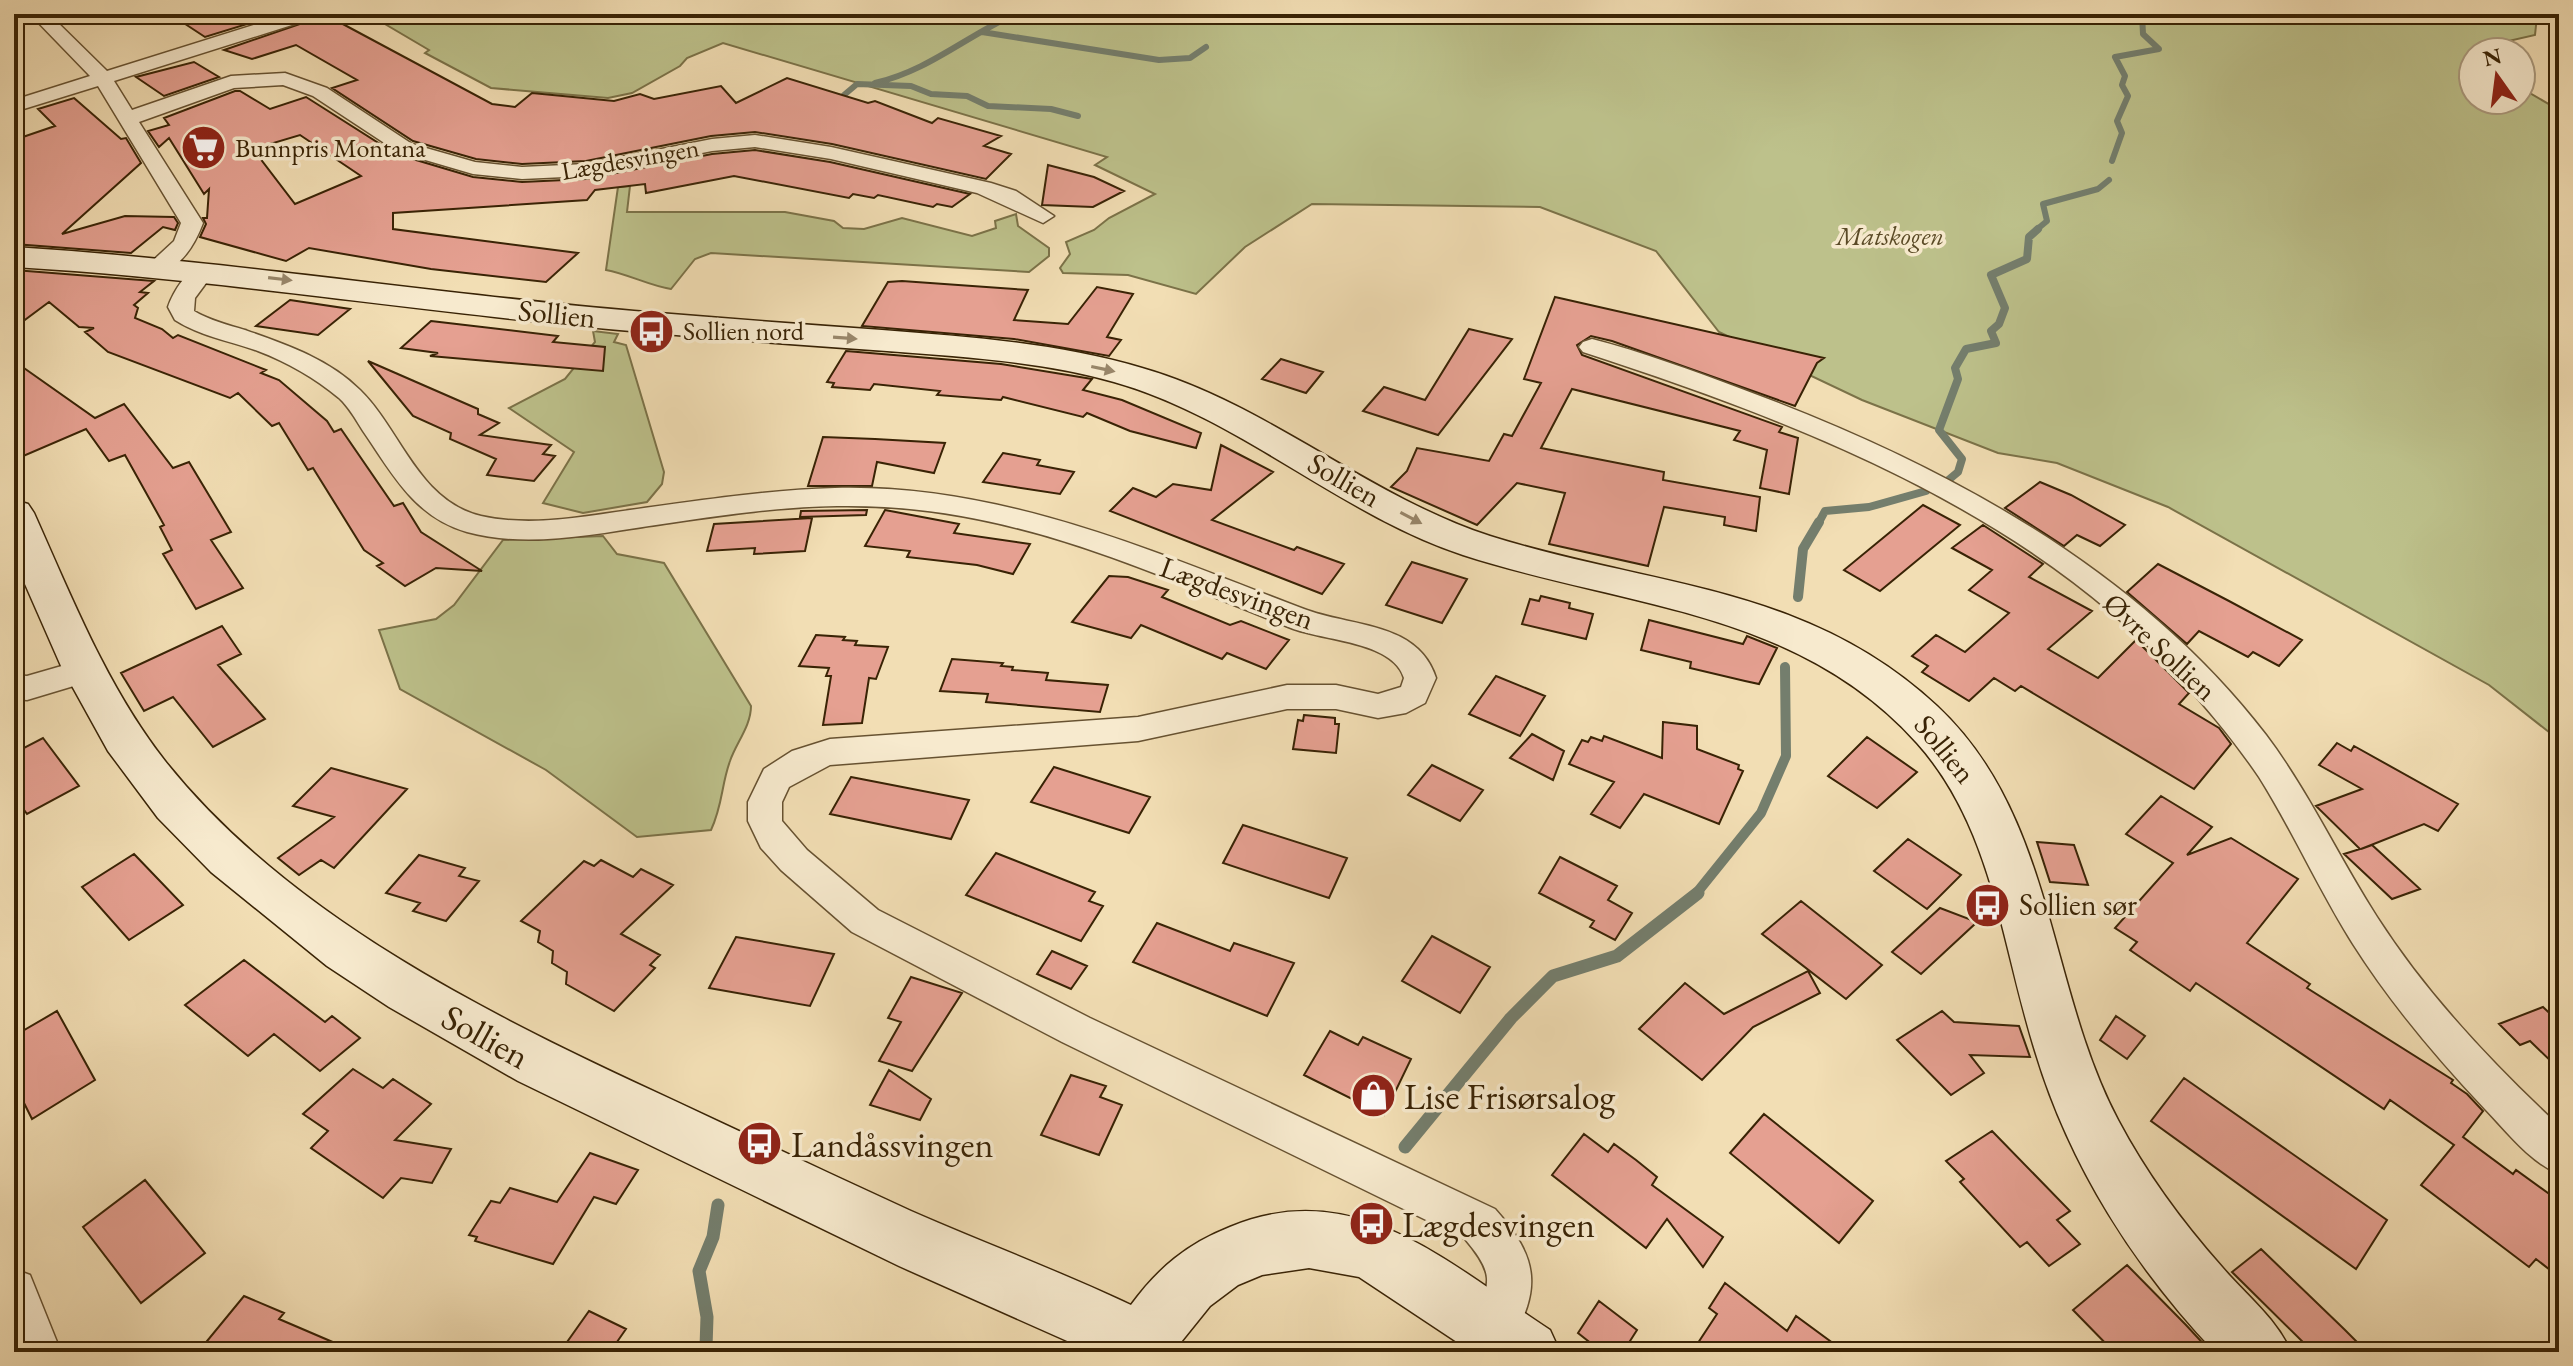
<svg xmlns="http://www.w3.org/2000/svg" width="2573" height="1366" viewBox="0 0 2573 1366" font-family="'EB Garamond',serif">
<style>
.green{fill:#bdc18b;stroke:#7b7248;stroke-width:2}
.lines{fill:none;stroke-linecap:round;stroke-linejoin:round}
.stream-far3{stroke:#747e6d;stroke-width:6}
.stream-far2{stroke:#747e6d;stroke-width:8}
.stream-far1{stroke:#747e6d;stroke-width:10}
.stream{stroke:#747e6d;stroke-width:13}
.building{fill:#e5a091;stroke:#392305;stroke-width:2;fill-rule:evenodd}
.street-casing{stroke:#675231;stroke-width:3}
.secondary-casing{stroke:#392305;stroke-width:3}
.street{fill:#f7eace;fill-rule:evenodd}
.secondary{fill:#f7eace;fill-rule:evenodd}
.oneway{fill:#98866a}
.labels{text-anchor:middle;stroke-width:7;stroke-linejoin:round;paint-order:stroke}
.far-poi-label{font-size:26px;fill:#392305;stroke:#f7eace;text-anchor:start}
.far-street-label{font-size:26px;fill:#392305;stroke:#f7eace}
.far-park-label{font-size:26px;font-style:italic;fill:#5a4a26;stroke:#f7eace}
.street-label{font-size:30px;fill:#392305;stroke:#f7eace}
.poi-label{font-size:30px;fill:#392305;stroke:#f7eace;text-anchor:start}
.near-street-label{font-size:36px;fill:#392305;stroke:#f7eace}
.near-poi-label{font-size:36px;fill:#392305;stroke:#f7eace;text-anchor:start}
</style>
<rect width="100%" height="100%" fill="#f2deb4"/>
<filter id="stains"><feTurbulence type="fractalNoise" baseFrequency=".0025" numOctaves="4"/><feColorMatrix values="0 0 0 0 .2 0 0 0 0 .09 0 0 0 0 .02 0 0 0 .5 -.17"/></filter>
<radialGradient id="worn" r=".72"><stop offset=".6" stop-color="#630" stop-opacity="0"/><stop offset="1" stop-color="#630" stop-opacity=".3"/></radialGradient>
<path class="green" d="M368,14H2531L2537,16L2535,35L2504,42L2503,52H2473V100H2521V88L2559,110V740L2489,685L2168,507L2057,463L1998,453L1862,400L1719,332L1656,251L1540,207L1312,204L1245,247L1196,294L1128,275L1063,273L1060,268L1070,254L1066,242L1094,230L1109,218L1155,194L1095,165L1107,157L723,43L687,58L680,66L632,93L608,98L491,88L425,53L429,50Z
M630,186L627,212H785L834,221L843,228L864,229L902,218L972,236L996,228L995,221L1016,214L1018,226L1049,248V256L1029,272L711,253L695,259L671,289C650,286 628,274 606,270L618,187Z
M593,331L618,334L614,342L626,345L664,472L662,484L647,502L583,513L543,503L574,452L509,408L565,379L595,342Z
M603,536L617,554L664,563L751,706C751,726 736,743 730,761C721,786 723,804 711,830L637,837L546,770L400,689L379,630L436,619L454,605L503,540Z"/>
<g class="lines">
<path class="stream-far3" d="M982,32L1159,60L1190,58L1206,47
M875,83C927,71 964,38 1011,16
M844,95L857,84L911,86L931,94L967,96L988,106L1051,109L1078,116
M2112,161L2122,133L2117,121L2128,96L2122,85L2125,76L2115,57L2159,49L2143,34L2142,14
M2035,231L2047,221L2043,204L2098,189L2109,180"/>
<path class="stream-far2" d="M1946,482L1958,472L1962,459L1939,430L1958,379L1955,368L1966,349L1996,343L1991,331L1999,324L2005,308L1991,275L2027,259L2029,237L2038,229
M1818,524L1825,511L1869,507L1926,491"/>
<path class="stream-far1" d="M1798,597L1803,549L1819,522
M1695,895L1761,813L1786,756L1785,667"/>
<path class="stream" d="M1405,1147L1511,1018L1553,976L1617,956L1698,893
M706,1347L707,1317L699,1271L713,1237L718,1205"/>
</g>
<path class="building" d="M170,14H271L273,16L205,37Z
M326,15L492,104L515,107L532,93L614,101L640,94L654,99L721,86L736,103L787,78L868,103L875,101L932,123L938,118L1001,136L984,146L1011,154L986,179L832,144L755,132L711,136L586,161L522,164L476,159L413,141L332,88L357,80L296,45L252,59L224,50Z
M194,62L219,77L164,96L136,77Z
M235,91H240L270,109L306,97L396,154L473,177L522,182L586,179L712,154L755,150L830,162L970,194L952,207L937,204L933,207L878,195L874,198L853,194L849,198L734,176L646,193L645,184L595,190L587,200L393,213V229L578,253L546,282L431,269L309,248L286,261L200,237L206,224L203,218H207L209,189L204,194L169,138L159,147L148,131L169,125L164,118ZM300,135L361,176L295,204L253,149Z
M74,98L121,139L126,138L141,163L62,234L125,216L174,217L178,223L175,230L163,227L131,253L14,244V140L55,126L38,109Z
M1048,165L1094,177L1124,191L1093,207L1042,205Z
M14,270L154,281L140,292L148,293L134,305L138,308L135,318L162,329L173,338L178,335L266,370L261,373L279,380L327,421L334,432L341,429L394,506L403,503L421,532L482,571L436,568L405,586L377,566L383,563L364,550L313,468L308,470L279,423L272,426L238,393L230,398L108,352L85,332L94,328L79,327L49,302L14,328Z
M902,281L1028,290L1014,320L1068,324L1097,287L1133,294L1107,337L1121,340L1109,356L1014,339L862,326L888,282Z
M1555,297L1824,358L1817,363L1795,406L1612,341L1591,336L1577,345L1582,355L1782,427L1779,432L1798,438L1789,494L1760,488L1767,450L1734,440L1740,431L1572,389L1541,448L1664,472L1663,480L1760,497L1756,531L1724,525L1725,517L1664,507L1648,566L1549,544L1565,493L1517,483L1477,525L1391,487L1407,471L1417,448L1489,461L1504,434L1512,436L1541,383L1524,379Z
M290,300L350,309L318,335L256,326Z
M431,321L558,336L553,342L605,347L603,371L430,356L438,353L401,348Z
M1469,329L1512,339L1438,435L1363,411L1384,387L1425,400Z
M846,351L1001,364L1086,378L1092,379L1083,390L1122,400L1201,433L1196,448L1130,431L1087,413L1083,417L1003,397L1001,400L937,395L940,391L874,384L870,390L832,387L834,383L827,382Z
M1281,359L1323,372L1306,393L1262,379Z
M14,361L95,418L124,404L173,468L189,462L231,532L211,540L243,588L196,609L163,554L172,550L160,527L164,525L125,455L109,461L86,429L14,460Z
M368,361L478,409V414L499,423L480,435L551,445L543,454L555,456L534,481L487,475L496,459L450,439L451,433L413,416Z
M823,437L875,439L945,443L934,473L877,462L872,486H808Z
M1221,445L1273,472L1212,520L1294,550L1297,547L1344,564L1322,594L1110,511L1133,488L1156,497L1173,484L1211,490Z
M1003,453L1040,460L1037,465L1074,472L1060,494L983,482Z
M2040,482L2071,495L2125,525L2100,546L2077,535L2064,546L2005,508Z
M1923,505L1960,525L1880,591L1844,570Z
M867,510L866,515L800,517L801,511Z
M885,510L959,524L954,533L1030,544L1013,574L977,565L907,557L910,551L865,546Z
M812,518L805,551L754,554L755,548L707,551L714,524Z
M1983,525L2043,564L2029,577L2092,611L2048,649L2098,678L2136,640L2189,693L2179,704L2219,728L2231,744L2194,789L2021,686L2015,691L1994,678L1969,701L1922,672L1928,666L1912,656L1936,635L1965,652L2009,613L1969,590L1992,570L1952,548Z
M1412,562L1467,579L1442,623L1386,605Z
M2158,564L2229,601L2302,640L2279,666L2253,652L2248,657L2199,631L2187,644L2127,592Z
M1109,576L1128,577L1168,590L1162,597L1230,625L1241,621L1289,640L1266,669L1227,653L1222,659L1141,625L1131,638L1072,622Z
M1541,596L1570,603L1569,608L1593,614L1586,639L1522,624L1530,599L1539,601Z
M1649,620L1743,644L1747,636L1777,648L1759,684L1745,681L1690,668L1691,662L1641,650Z
M222,626L241,654L218,665L265,719L213,747L173,697L144,711L121,673Z
M816,635L845,637L843,640L857,641L855,645L888,647L876,679L869,678L862,723L823,725L831,676H826L829,668L799,666Z
M952,659L1003,663L1001,666L1013,667L1012,670L1048,673L1046,680L1108,685L1100,712L986,702L988,694L940,691Z
M1496,676L1545,696L1520,736L1469,714Z
M1304,715L1335,718V724H1339L1336,753L1293,749L1298,720L1303,721Z
M1663,722L1697,726V749L1739,765L1738,769L1743,771L1719,824L1644,794L1620,828L1591,814L1614,782L1569,764L1582,740L1588,742L1591,737L1602,741L1604,736L1662,758Z
M1532,734L1564,751L1553,780L1510,758Z
M1867,737L1917,772L1877,808L1828,776Z
M43,738L79,786L27,814L14,796V753Z
M2337,743L2351,751L2354,746L2458,804L2438,831L2424,824L2361,849L2372,845L2420,889L2392,899L2344,854L2360,849L2316,806L2362,789L2319,765Z
M1432,765L1483,790L1460,821L1408,795Z
M1054,767L1150,797L1129,833L1031,802Z
M331,768L407,789L334,868L321,860L299,875L278,858L334,817L293,806Z
M851,777L928,792L969,800L951,839L830,814Z
M2161,796L2212,827L2187,855L2231,838L2298,879L2247,943L2310,984L2307,988L2453,1080L2451,1083L2467,1094L2483,1111L2463,1137L2513,1174L2516,1170L2559,1201V1277L2536,1259L2529,1267L2421,1185L2454,1145L2390,1100L2384,1109L2196,983L2190,991L2130,950L2137,942L2115,928L2173,863L2126,834Z
M1243,825L1347,858L1329,898L1223,863Z
M1908,839L1961,875L1927,909L1874,871Z
M2037,842L2074,845L2088,885L2050,882Z
M996,853L1095,892L1089,901L1103,906L1081,941L966,895Z
M134,854L183,905L129,940L82,887Z
M419,855L465,868L459,876L479,881L446,921L413,911L420,903L386,893Z
M1560,857L1617,886L1608,900L1632,913L1615,940L1590,927L1594,921L1539,893Z
M601,860L633,877L641,869L673,885L621,934L660,955L650,965L655,968L614,1011L566,984L567,972L552,963L553,951L538,942L540,931L521,921L584,861L594,866Z
M1801,901L1882,965L1846,999L1762,934Z
M1940,908L1977,922L1921,974L1892,952Z
M1157,923L1230,951L1234,943L1294,963L1267,1016L1133,962Z
M1432,936L1490,967L1460,1013L1402,981Z
M736,937L834,954L810,1006L709,988Z
M1052,951L1087,966L1071,989L1037,974Z
M244,960L325,1022L332,1016L360,1038L320,1071L274,1034L248,1056L185,1005Z
M1808,971L1820,993L1753,1027L1702,1080L1639,1029L1685,983L1724,1014Z
M911,977L962,993L912,1071L879,1061L901,1022L888,1018Z
M2543,1007L2559,1022V1069L2530,1041L2520,1045L2499,1024Z
M57,1011L95,1080L32,1119L14,1083V1036Z
M1942,1011L1954,1022L2019,1026L2030,1057L1970,1055L1984,1073L1951,1095L1897,1040Z
M2116,1016L2145,1036L2127,1059L2100,1040Z
M1330,1031L1358,1045L1363,1037L1411,1059L1384,1115L1304,1075Z
M353,1069L383,1088L393,1079L431,1104L395,1140L451,1149L432,1183L401,1178L383,1198L311,1148L328,1131L303,1114Z
M889,1070L931,1099L920,1120L870,1105Z
M1071,1075L1106,1086L1100,1097L1122,1105L1099,1155L1041,1135Z
M2184,1078L2387,1220L2356,1269L2151,1121Z
M1764,1114L1873,1201L1839,1243L1730,1153Z
M1992,1131L2070,1211L2057,1220L2080,1244L2049,1266L2027,1242L2020,1247L1960,1182L1964,1179L1946,1161Z
M1584,1134L1608,1152L1614,1144L1636,1160L1657,1177L1652,1185L1723,1237L1703,1267L1667,1219L1646,1248L1552,1175Z
M590,1153L638,1170L616,1204L594,1197L553,1264L475,1241L477,1237L469,1235L491,1201L500,1203L510,1188L557,1202Z
M145,1180L205,1253L141,1303L83,1227Z
M2261,1249L2344,1329L2367,1352H2313L2232,1272Z
M2127,1265L2186,1325L2211,1352H2114L2073,1310Z
M1725,1283L1787,1331L1796,1316L1845,1352H1692L1717,1314L1709,1308Z
M244,1296L284,1313L279,1319L356,1352H198Z
M1599,1301L1637,1330L1623,1352H1602L1578,1333Z
M589,1311L626,1329L610,1352H560Z"/>
<g class="lines">
<defs>
<path id="street" d="M30,14H49L107,71L289,14H317L314,18L114,81L132,110L231,76L285,73L327,88L412,144L475,162L522,167L586,164L712,139L755,135L831,147L991,183L1016,191L1054,216L1043,223L977,193L831,159L755,147L712,151L586,176L522,179L473,174L398,152L313,96L283,85L234,88L139,122L203,223C195,244 182,267 159,273L147,266L174,241L181,223L98,86L14,112V100L90,76Z
M203,264L215,271L195,298L194,311C209,320 228,325 245,330C285,344 329,359 360,390C401,430 418,501 481,516C534,528 592,515 644,508C708,499 771,490 835,488C1002,484 1152,551 1304,609C1350,627 1418,621 1436,678L1425,703L1406,713L1378,718L1336,709H1287L1138,741L830,765L789,787L782,802V821L807,850L878,910L1090,1018L1495,1209C1539,1258 1542,1289 1509,1345L1493,1352L1477,1345L1470,1329C1488,1285 1499,1279 1465,1239L1062,1042L852,932L781,870L761,848L748,821V802L764,769L792,751L830,739L1138,717L1287,685H1336L1378,694L1401,687L1404,678C1393,641 1323,641 1291,628C1139,568 1005,503 837,506C773,507 712,517 649,526C590,535 525,548 467,532C414,517 392,473 363,431C356,420 349,407 339,398C315,378 287,362 258,351C230,341 200,336 175,320L168,307C173,292 188,268 203,264Z
M1592,339C1642,352 1691,370 1739,388C1937,461 2135,565 2266,735C2309,792 2339,858 2377,917C2427,995 2492,1063 2559,1126V1174C2530,1162 2507,1132 2485,1109C2437,1058 2391,1004 2353,944C2319,890 2293,831 2259,777C2236,743 2208,709 2180,679C2027,510 1795,421 1583,352L1579,347L1583,342Z
M86,659L97,663L102,671L97,679L27,700L14,699V675L27,676Z
M14,1269L30,1275L61,1352H15Z"/>
<path id="secondary" d="M14,247C222,260 427,293 634,311C717,318 799,324 882,330C970,337 1058,343 1142,368C1268,404 1367,496 1490,536C1651,587 1806,584 1937,706C2055,816 2047,986 2118,1120C2146,1173 2182,1222 2222,1267C2246,1295 2276,1318 2291,1352H2215C2135,1268 2070,1166 2036,1054C2002,948 1994,829 1917,743C1797,609 1623,607 1463,555C1339,514 1241,418 1114,382C1041,361 962,357 887,351C802,345 716,339 631,331C425,313 221,279 14,267Z
M14,500L28,504L34,513C72,598 107,687 165,761C291,919 495,1018 675,1101C754,1138 832,1175 911,1211C984,1243 1059,1271 1131,1305C1158,1268 1187,1244 1230,1227C1356,1174 1450,1265 1550,1330L1560,1352H1472L1359,1277L1309,1268L1262,1275L1238,1285L1210,1306L1177,1347L1179,1352H1092L899,1266L518,1081L389,1007L327,966L211,872L158,818L108,751L61,666L14,559Z"/>
</defs>
<use href="#street" class="street-casing"/>
<use href="#secondary" class="secondary-casing"/>
<use href="#street" class="street"/>
<use href="#secondary" class="secondary"/>
</g>
<defs><path id="oneway-solid" d="M-6-.8H1V-3.2L6.5 0L1 3.2V.8H-6Z" transform="scale(2)"/></defs>
<g class="oneway">
<use href="#oneway-solid" transform="translate(280 279) rotate(7)"/>
<use href="#oneway-solid" transform="translate(845 338) rotate(4)"/>
<use href="#oneway-solid" transform="translate(1103 369) rotate(12)"/>
<use href="#oneway-solid" transform="translate(1411 518) rotate(28)"/>
</g>
<defs>
<symbol id="supermarket-disc" viewBox="-11 -11 22 22"><circle r="9.5" fill="#8f2418" stroke="#f7eace"/><path d="M-6-5.5h2.5l.6 2H6L4.5 2H-2.5L-4.4-4H-6ZM-1.5 3.2a1.3 1.3 0 1 0 .1 0ZM3 3.2a1.3 1.3 0 1 0 .1 0Z" fill="#fff"/></symbol>
<symbol id="bus-disc" viewBox="-11 -11 22 22"><circle r="9.5" fill="#8f2418" stroke="#f7eace"/><path d="M-5-6H5V4H4V6H2V4H-2V6H-4V4H-5ZM-3.5-4V0h7V-4ZM-3.5 1.2v1.5H-2V1.2ZM2 1.2v1.5H3.5V1.2Z" fill="#fff"/></symbol>
<symbol id="shop-disc" viewBox="-11 -11 22 22"><circle r="9.5" fill="#8f2418" stroke="#f7eace"/><path d="M-5-2.5h2.3a2.7 3.5 0 0 1 5.4 0H5L5.5 6h-11ZM-1.5-2.5h3a1.5 2.3 0 0 0-3 0Z" fill="#fff"/></symbol>
</defs>
<g fill-rule="evenodd">
<use href="#supermarket-disc" x="178" y="122" width="51" height="51"/>
<use href="#bus-disc" x="626" y="306" width="51" height="51"/>
<use href="#bus-disc" x="1962" y="880" width="51" height="51"/>
<use href="#shop-disc" x="1348" y="1070" width="51" height="51"/>
<use href="#bus-disc" x="734" y="1118" width="51" height="51"/>
<use href="#bus-disc" x="1346" y="1198" width="51" height="51"/>
</g>
<g class="labels">
<g class="far-poi-label">
<text x="235" y="157">Bunnpris Montana</text>
<text x="683" y="340">Sollien nord</text>
</g>
<g class="far-street-label">
<text transform="translate(630 159) rotate(-10)" y="9">Lægdesvingen</text>
</g>
<g class="far-park-label">
<text x="1890" y="245">Matskogen</text>
</g>
<g class="street-label">
<text transform="translate(557 314) rotate(6)" y="10">Sollien</text>
<text transform="translate(1344 480) rotate(30)" y="10">Sollien</text>
<text transform="translate(1237 593) rotate(20)" y="10">Lægdesvingen</text>
<text transform="translate(2160 647) rotate(43)" y="10">Øvre Sollien</text>
<text transform="translate(1945 749) rotate(51)" y="10">Sollien</text>
</g>
<g class="poi-label">
<text x="2019" y="915">Sollien sør</text>
</g>
<g class="near-street-label">
<text transform="translate(486 1036) rotate(29)" y="13">Sollien</text>
</g>
<g class="near-poi-label">
<text x="1404" y="1109">Lise Frisørsalog</text>
<text x="791" y="1157">Landåssvingen</text>
<text x="1402" y="1237">Lægdesvingen</text>
</g>
</g>
<rect width="2573" height="1366" fill="none" stroke="#f2deb4" stroke-width="48"/>
<rect x="16" y="16" width="2541" height="1334" fill="none" stroke="#392305" stroke-width="4"/>
<rect x="24" y="24" width="2525" height="1318" fill="none" stroke="#392305" stroke-width="2"/>
<g transform="translate(2497 76) rotate(346)"><circle r="38" fill="#f7eace" stroke="#ab9a7e" stroke-width="2"/>
<path d="M0-6L14 30L0 20L-14 30Z" fill="#8f2418"/>
<text y="-12" font-size="22" font-weight="bold" text-anchor="middle" fill="#392305">N</text>
</g>
<rect width="100%" height="100%" filter="url(#stains)"/>
<rect width="100%" height="100%" fill="url(#worn)"/>
</svg>
